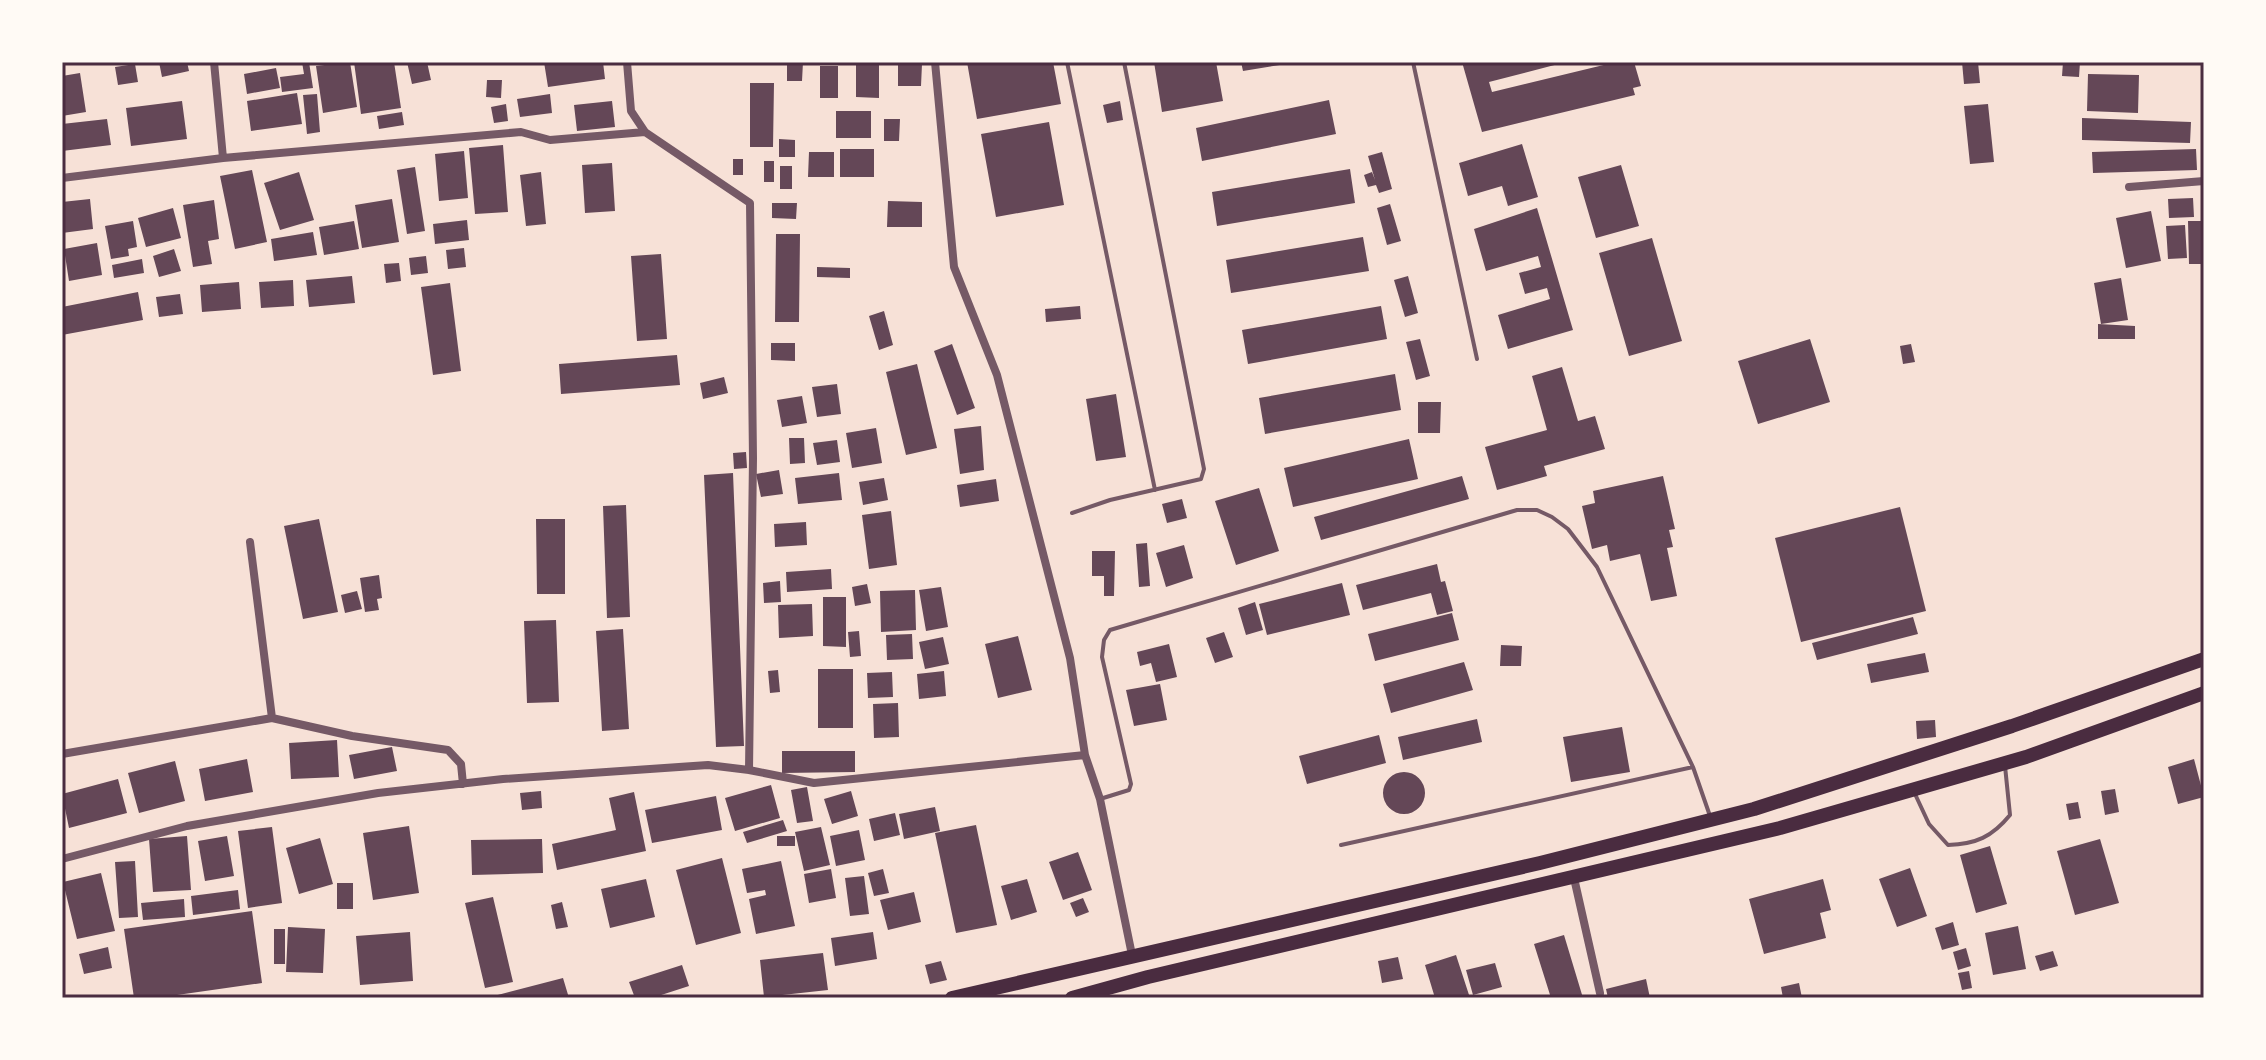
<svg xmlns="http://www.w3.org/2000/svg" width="2266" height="1060" viewBox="0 0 2266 1060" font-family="Mulish,sans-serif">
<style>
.building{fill:#644757}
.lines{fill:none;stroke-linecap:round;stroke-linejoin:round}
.service{stroke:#755966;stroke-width:4}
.minor{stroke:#755966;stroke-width:8}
.trunk{stroke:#4a2c40;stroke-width:14}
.neatline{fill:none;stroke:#4a2c40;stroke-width:3}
</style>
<rect width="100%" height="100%" fill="#f7e1d7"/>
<path class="building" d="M159,62H187L189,71L162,77Z
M302,62H309L313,88L282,92L280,77L304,74Z
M350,62L357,107L323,113L316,66Z
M354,62H394L401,108L361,114Z
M407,62H427L431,80L412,84Z
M544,62H603L605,79L548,87Z
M787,62H803L802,81H787Z
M967,62H1053L1061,104L977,119Z
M1154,62H1216L1223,101L1162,112Z
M1241,62H1286V64L1243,71Z
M1462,62H1566L1489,82L1492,92L1616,62H1634L1641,86L1633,88L1635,95L1482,132Z
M1962,62H1978L1980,83L1964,84Z
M2063,62H2080L2079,77L2062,76Z
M856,63H879V98L856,97Z
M135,64L138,82L118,85L115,67Z
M898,64H922L921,86H898Z
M820,66H838V98H820Z
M276,68L280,88L247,94L244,74Z
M80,73L86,112L62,116V76Z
M2088,74L2139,75L2138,113L2087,111Z
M487,80H502L501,98L486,97Z
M750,83H774L773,147H750Z
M297,93L302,124L251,131L247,101Z
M317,94L320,132L307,134L303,95Z
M550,94L552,113L520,117L517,99Z
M1329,100L1336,134L1202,161L1196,128Z
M182,101L187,139L131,146L126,108Z
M612,101L615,127L577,131L574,105Z
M1120,101L1123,120L1107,123L1103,105Z
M506,104L508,121L494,123L491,107Z
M1988,104L1994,162L1970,164L1964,106Z
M836,111H871V138H836Z
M402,112L404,125L379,129L377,116Z
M2082,118L2191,122L2190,143L2082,140Z
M107,119L111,145L62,151V124Z
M884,119H900L899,141H884Z
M1049,122L1064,205L996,217L981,134Z
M779,139L795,140V157H779Z
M1522,144L1538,197L1508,206L1502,186L1468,196L1459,163Z
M503,145L508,212L475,214L469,148Z
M840,149H874V177H840Z
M2196,149L2197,170L2093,173L2092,152Z
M464,151L468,198L439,201L435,154Z
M809,152H834V177H808Z
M1382,152L1392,189L1379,193L1376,185L1368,187L1364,175L1372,172L1375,180L1368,156Z
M733,159H743V175H733Z
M764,161H774V182H764Z
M612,163L615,211L585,213L582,165Z
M1621,165L1639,226L1596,238L1578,177Z
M780,166H792V189H780Z
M415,167L425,231L407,234L397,170Z
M1350,169L1355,203L1217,226L1212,192Z
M252,170L267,242L235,249L220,176Z
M299,172L314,220L280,230L264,183Z
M541,172L546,224L526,226L520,175Z
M2193,198L2194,217L2169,218L2168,199Z
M90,199L93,229L62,233V202Z
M392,199L399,242L362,248L355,205Z
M214,200L219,239L208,241L212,264L193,267L183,205Z
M888,201L922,202V227H887Z
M772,203H797L796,219L772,218Z
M1390,204L1401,241L1387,245L1377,208Z
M173,208L181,238L146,247L138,218Z
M1537,208L1573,330L1508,349L1498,315L1550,299L1547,288L1525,294L1519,273L1541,267L1538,256L1486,271L1474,229Z
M2151,211L2161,261L2126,268L2116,218Z
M467,220L469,240L435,244L433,224Z
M133,221L137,247L128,249L129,256L111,259L105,226Z
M354,221L359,249L324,255L319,227Z
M2188,221H2203L2204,264H2189Z
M2185,225L2187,258L2168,259L2166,226Z
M313,232L317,255L274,261L271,239Z
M776,234H800L799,322H775Z
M1363,237L1369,271L1231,293L1226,260Z
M1652,238L1682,341L1629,356L1599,253Z
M97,243L102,275L69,281L64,249Z
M464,248L466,267L448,269L446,250Z
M174,249L181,271L159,277L153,256Z
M661,254L667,339L637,341L631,256Z
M426,256L428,273L411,275L409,258Z
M142,259L144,273L114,278L112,265Z
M399,263L401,281L386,283L384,264Z
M817,267L850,268V278L817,277Z
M352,276L355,303L309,307L306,280Z
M1408,276L1418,313L1405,317L1394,280Z
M2121,278L2128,320L2101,324L2094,283Z
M293,280L294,306L261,308L259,282Z
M239,282L241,309L202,312L200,285Z
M450,283L461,371L433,375L421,287Z
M138,292L143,320L62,335V307Z
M180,294L183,314L159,317L156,297Z
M1080,306L1081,319L1046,322L1045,309Z
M1381,306L1387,339L1248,364L1242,330Z
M884,311L893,345L879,350L869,316Z
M2098,324L2135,326V339H2098Z
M1420,339L1430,376L1416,380L1406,342Z
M1810,339L1830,402L1758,424L1738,361Z
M771,343H795V361L771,360Z
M952,344L975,408L957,415L934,351Z
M1911,344L1915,362L1903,364L1900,346Z
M677,355L680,385L561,394L559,364Z
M917,364L937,448L906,455L886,372Z
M1562,367L1578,421L1595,416L1605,449L1544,466L1547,476L1497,490L1485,447L1547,430L1532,376Z
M1395,374L1401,410L1265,434L1259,398Z
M724,377L728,393L703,399L700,383Z
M837,384L841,414L817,417L812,387Z
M1116,394L1126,457L1096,461L1086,399Z
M802,396L807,423L782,427L777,400Z
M1418,402H1441L1440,433H1418Z
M981,426L984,470L960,474L954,429Z
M876,428L882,463L852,468L846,433Z
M789,438H804L805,463L790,464Z
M1409,439L1418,479L1293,507L1284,468Z
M837,440L840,462L817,465L813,443Z
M746,452L747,468L734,469L733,453Z
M779,470L783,494L761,497L756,474Z
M733,473L744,746L716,747L704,475Z
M839,473L842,500L798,504L795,478Z
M1462,476L1469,499L1321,540L1314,517Z
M1663,476L1675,529L1669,530L1673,547L1667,548L1677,596L1651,601L1640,554L1610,561L1607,545L1592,549L1582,506L1595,503L1593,491Z
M884,478L888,500L863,505L859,482Z
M996,479L999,501L960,507L957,485Z
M1259,488L1279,551L1236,565L1215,501Z
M1182,499L1187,518L1167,523L1162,504Z
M626,505L630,617L607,618L603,506Z
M1900,507L1926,611L1801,642L1775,538Z
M891,511L897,565L869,569L862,515Z
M319,519L338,612L303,619L284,526Z
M536,519H565V594H537Z
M806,522L807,545L775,547L774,524Z
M1147,543L1150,586L1139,587L1136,544Z
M1184,545L1193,578L1166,587L1156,553Z
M1092,551H1115L1114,596H1104V576H1092Z
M1437,564L1441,582L1445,581L1453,611L1437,615L1431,593L1363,610L1356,585Z
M831,569L832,589L787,592L786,572Z
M379,575L382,598L377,599L379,610L365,612L360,578Z
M780,581L781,602L764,603L763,583Z
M1342,583L1350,615L1267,635L1259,604Z
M867,584L871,603L855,606L852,587Z
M941,587L948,627L926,631L919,590Z
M915,590L916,630L881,632L880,591Z
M357,591L362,609L345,613L341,595Z
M823,597H846V647L823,646Z
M1255,602L1263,630L1246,635L1238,608Z
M812,604L813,636L779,638L778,605Z
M1452,613L1459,640L1375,661L1368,634Z
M1913,617L1918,634L1817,660L1812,643Z
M556,620L559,702L527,703L524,621Z
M623,629L629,729L602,731L596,631Z
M859,631L861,656L850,657L848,632Z
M1224,632L1233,657L1215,663L1206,638Z
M912,634L913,659L887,660L886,635Z
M1018,636L1032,690L998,698L985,644Z
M943,637L949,664L925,669L919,642Z
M1169,644L1177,677L1156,682L1151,663L1140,666L1137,652Z
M1501,645L1522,646L1521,666H1500Z
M1925,653L1929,672L1871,683L1867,664Z
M1464,662L1473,690L1391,713L1383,684Z
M818,669H853V728H818Z
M778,670L780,692L770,693L768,671Z
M944,671L946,696L919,699L917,674Z
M892,672L893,697L868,698L867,673Z
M1160,684L1167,720L1134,726L1126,690Z
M898,703L899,737L874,738L873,704Z
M1477,719L1482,742L1403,760L1398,737Z
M1935,720L1936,737L1917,739L1916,721Z
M1622,727L1630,772L1571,782L1563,737Z
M1379,735L1386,763L1307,784L1299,756Z
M337,740L339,777L291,779L289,743Z
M392,747L397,771L354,779L349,755Z
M782,751H855V772L782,773Z
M247,759L253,792L205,801L199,769Z
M2194,759L2204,797L2178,804L2168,767Z
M175,761L185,801L139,813L128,773Z
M1383 793a21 21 0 1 1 42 0a21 21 0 1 1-42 0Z
M118,779L127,813L69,828L62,794Z
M771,785L780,818L735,831L725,798Z
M807,787L813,821L797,823L791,790Z
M2115,789L2119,812L2105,815L2101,791Z
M541,791L542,808L522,810L520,793Z
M851,791L858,816L832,824L824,799Z
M634,792L646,851L557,870L552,844L616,830L609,798Z
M716,796L722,830L652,843L645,810Z
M2078,802L2081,818L2069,820L2066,804Z
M935,807L940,831L904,839L899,814Z
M895,813L900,835L874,841L869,819Z
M783,820L787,831L747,843L743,832Z
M976,825L997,925L956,933L935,833Z
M409,826L419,893L373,900L363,833Z
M272,827L282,903L248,908L238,831Z
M821,827L830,865L804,871L795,832Z
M859,830L865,860L836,866L830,836Z
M187,836L191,890L153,892L149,839Z
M227,836L234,876L205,881L198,841Z
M777,836H795V846H777Z
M320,838L333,884L299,894L286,848Z
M542,839L543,873L472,875L471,840Z
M2100,839L2119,903L2075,915L2057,851Z
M1990,846L2007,904L1976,913L1960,855Z
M1078,852L1092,890L1063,900L1049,862Z
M722,858L741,933L696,945L676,870Z
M135,861L138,917L119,918L115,862Z
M781,861L795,926L756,934L749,899L766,895L765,890L747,893L742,869Z
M1910,868L1927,916L1897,927L1879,879Z
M831,869L836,898L809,903L804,874Z
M883,869L889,893L874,896L868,873Z
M101,873L115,931L77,939L63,882Z
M864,876L869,914L850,916L845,878Z
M646,879L655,917L610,928L601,889Z
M1027,879L1037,912L1011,920L1001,886Z
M1823,879L1831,910L1820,913L1826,938L1764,954L1749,899Z
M337,883H353V909H337Z
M238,890L240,909L193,915L191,896Z
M914,892L921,922L888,930L880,900Z
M493,897L513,982L485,988L465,903Z
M1083,898L1089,912L1076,917L1070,903Z
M184,899L185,917L143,920L141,903Z
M562,902L568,927L556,929L551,905Z
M252,911L262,983L156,998H134L124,929Z
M1953,922L1959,945L1942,950L1935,928Z
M2018,926L2026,969L1993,975L1985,933Z
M288,927L325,929L323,973L286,972Z
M274,929H285V964H274Z
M410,932L413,981L360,985L356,936Z
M873,932L877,959L835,966L831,938Z
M1564,935L1583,998H1551L1534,944Z
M108,947L112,968L84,974L79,954Z
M1966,948L1971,966L1958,970L1953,952Z
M2053,951L2058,966L2040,971L2035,956Z
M823,953L828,990L764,997L760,960Z
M1456,955L1470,998H1435L1425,965Z
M1398,957L1403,979L1382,983L1378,961Z
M941,961L947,980L930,984L925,965Z
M1495,963L1502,987L1473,995L1466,970Z
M682,965L689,986L652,998H635L629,982Z
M1969,971L1972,988L1962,990L1958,973Z
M563,978L569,998H491L490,997Z
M1646,979L1650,998H1608L1606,989Z
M1799,983L1802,998H1783L1781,987Z"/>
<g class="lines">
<path class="service" d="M1067,62L1155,490
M1413,62L1477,359
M1072,513L1110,500L1201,479L1204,469L1124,62
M1915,794L1929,824L1948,845C1976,844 1992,837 2010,815L2005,766
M1100,799L1129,790L1131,784L1102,657L1104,640L1110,630L1517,510H1537L1552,517L1568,529L1597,567L1693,767L1710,816
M1341,845L1693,767"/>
<path class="minor" d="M214,62L223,158
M935,62L954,267L997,375L1070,658L1085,755L1100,799L1132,955
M62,178L223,158L521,132L550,140L645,132
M2129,187L2204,181
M250,542L272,718
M62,754L272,718L352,736L448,750L461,764L463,784
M749,770L814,783L1085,755
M62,859L187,826L378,793L503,779L708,765L749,770L753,458L750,203L645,132L631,111L627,62
M1574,878L1600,993"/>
<path class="trunk" d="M952,998L1540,863L1754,809L2012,726L2204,659
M1072,998L1148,977L1780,828L2026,757L2204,693"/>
</g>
<rect width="2266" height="1060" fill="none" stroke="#fffaf5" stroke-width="128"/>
<rect x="64" y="64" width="2138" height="932" class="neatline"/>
</svg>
